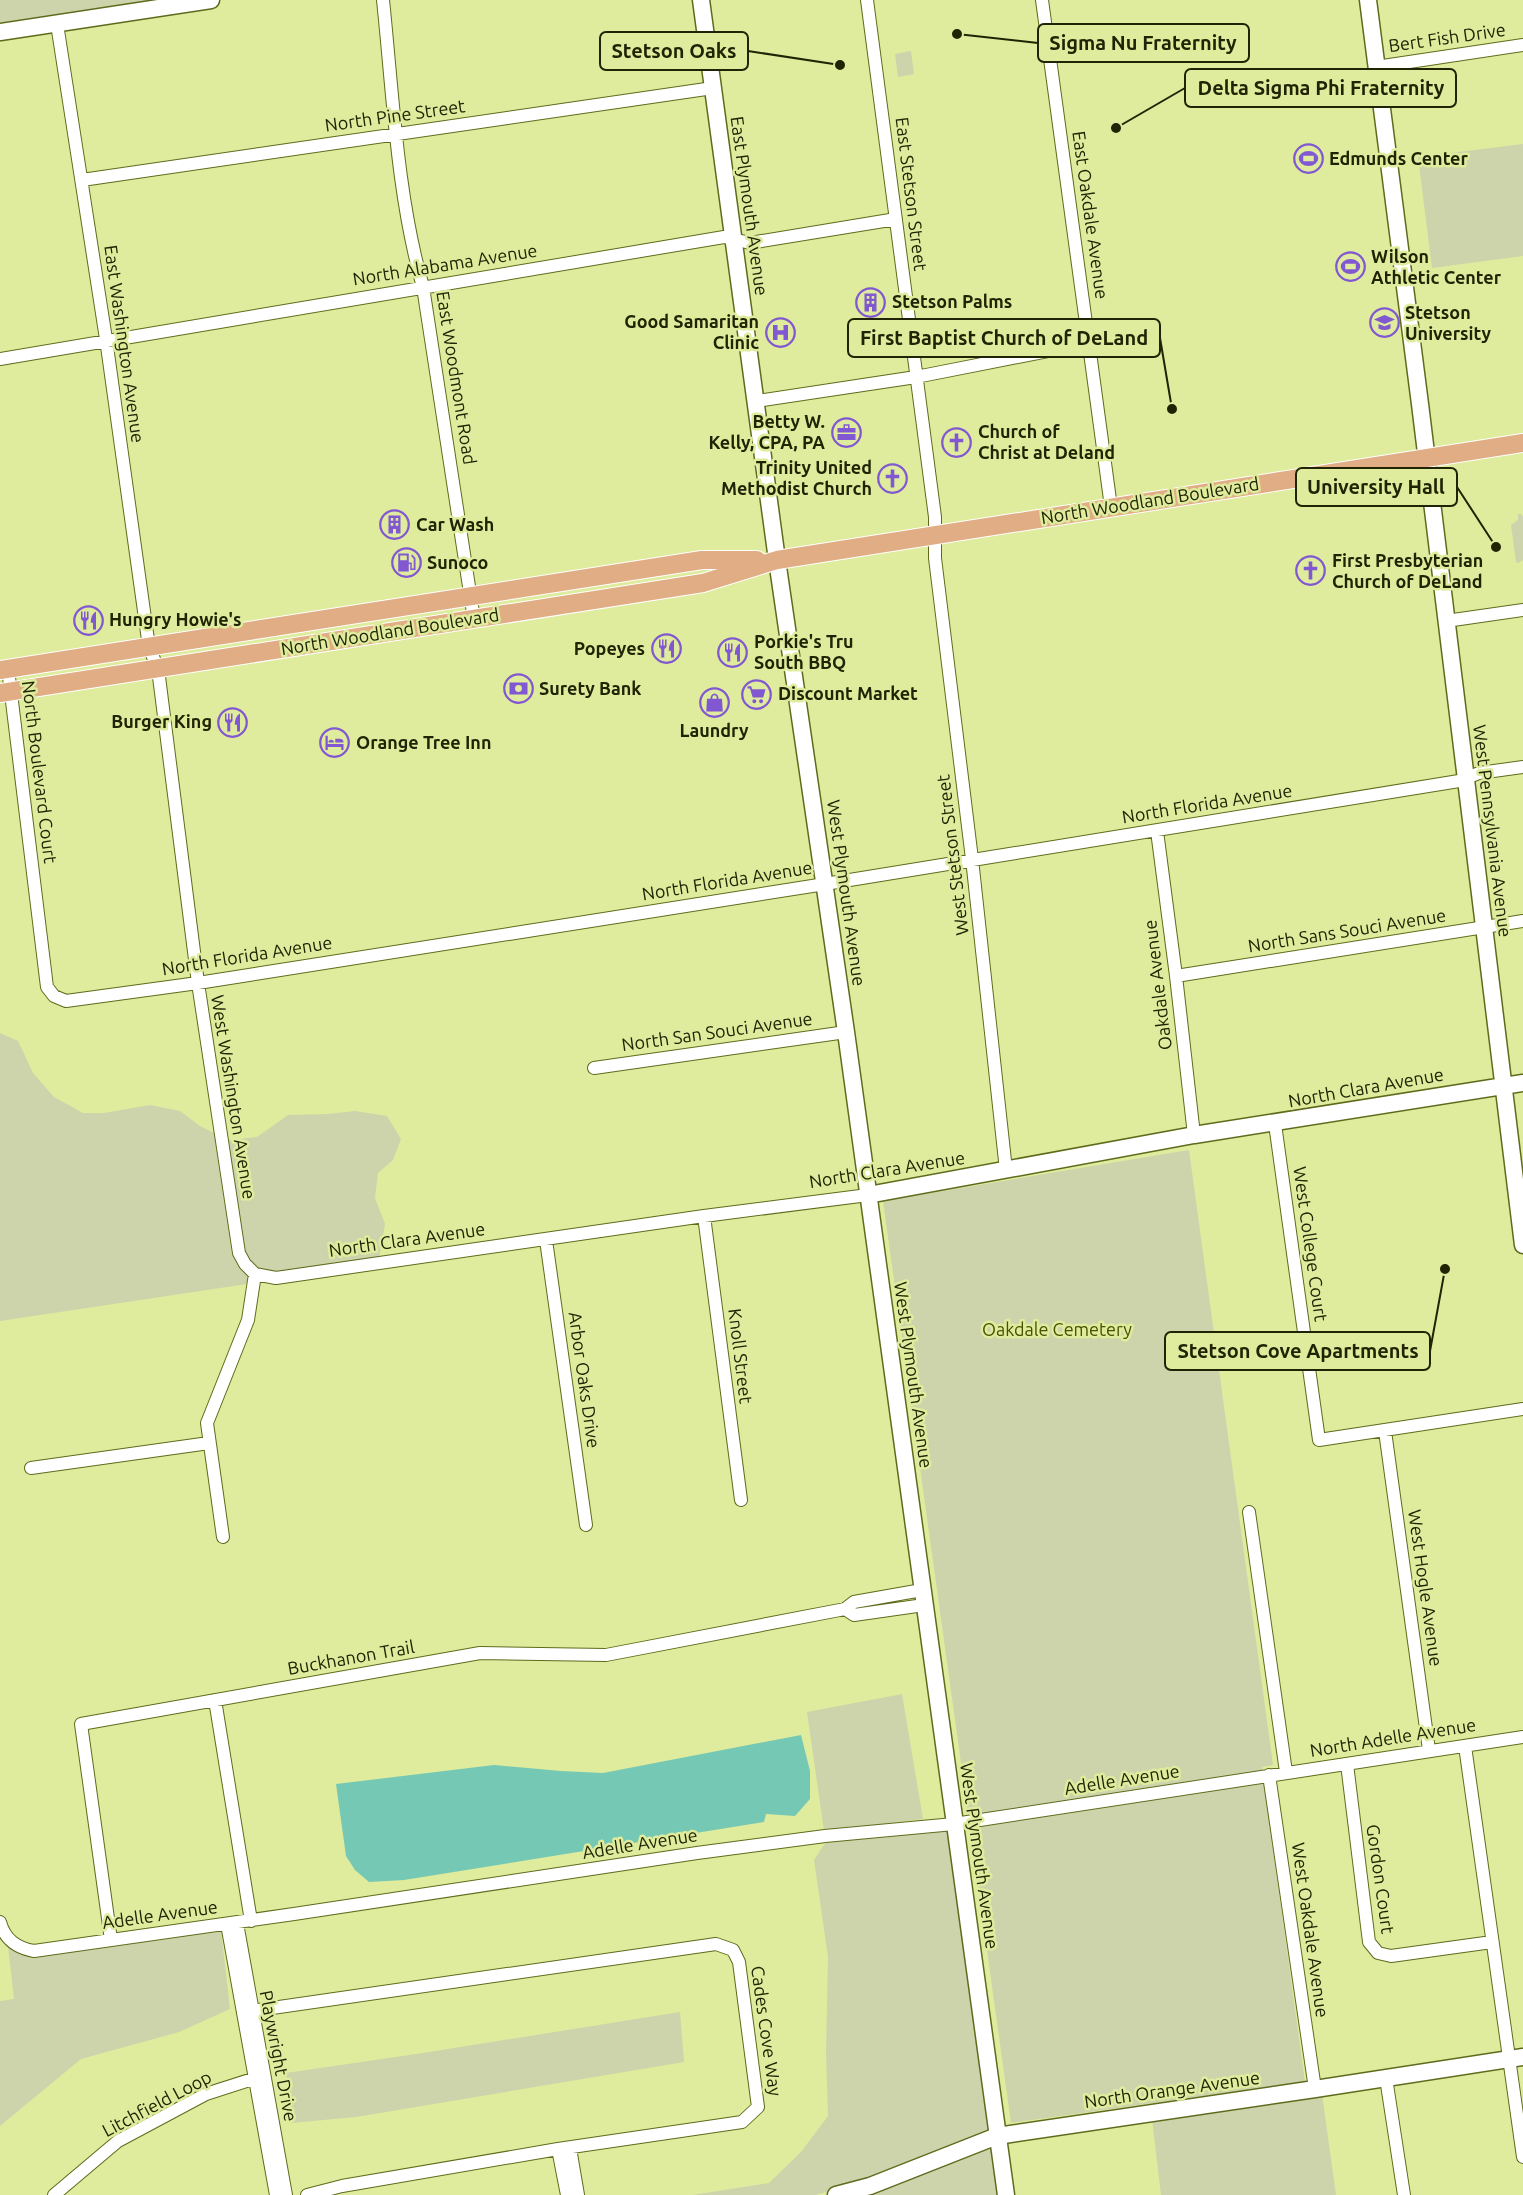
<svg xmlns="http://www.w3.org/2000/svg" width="1523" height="2195" viewBox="0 0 1523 2195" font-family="Ubuntu,sans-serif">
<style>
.green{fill:#cdd4ab}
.water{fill:#75c9b4}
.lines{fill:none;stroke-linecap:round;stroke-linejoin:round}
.street-casing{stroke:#616a1c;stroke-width:14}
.secondary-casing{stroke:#616a1c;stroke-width:19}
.primary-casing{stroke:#fff;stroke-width:20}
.street{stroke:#fff;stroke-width:12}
.secondary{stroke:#fff;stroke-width:16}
.primary{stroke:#e1ad84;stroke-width:18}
.labels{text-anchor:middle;stroke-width:5;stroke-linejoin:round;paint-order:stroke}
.street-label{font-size:18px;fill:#202404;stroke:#dfeb9d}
.poi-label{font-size:18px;font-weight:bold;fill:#202404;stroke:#dfeb9d;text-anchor:start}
.park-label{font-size:18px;fill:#4a5100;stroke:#dfeb9d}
.leader{fill:none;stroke:#202404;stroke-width:2}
.callout-dot{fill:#202404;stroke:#dfeb9d;stroke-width:2}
.callout{fill:#dfeb9d;stroke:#202404;stroke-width:2}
.callout-label{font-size:20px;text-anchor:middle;font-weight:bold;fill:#202404}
</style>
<rect width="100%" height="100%" fill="#dfeb9d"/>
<path class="green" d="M0,0H176L0,27Z
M911,51L914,74L898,77L895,54Z
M1523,144V256L1432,268L1418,157Z
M1518,514H1521L1523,517V560L1518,563L1516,562L1511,525L1518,520Z
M0,1033L18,1041L33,1073L54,1097L83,1113H104L150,1105L180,1111L200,1126L214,1133L232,1254L239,1266L248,1276L247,1284L0,1321Z
M355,1111L387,1116L401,1139L393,1160L378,1173L375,1198L385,1224L379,1259C355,1262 278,1279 259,1269C252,1266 248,1257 244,1251L227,1139L231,1140L257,1137L288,1115L328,1114Z
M1189,1150L1273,1765L1262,1767L1305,2082L1011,2123L883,1201Z
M902,1694L923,1819L824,1831L807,1712Z
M949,1830L991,2132L868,2181L815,2195H693L769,2183L801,2152L828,2116L826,2052L828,1957L814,1860L826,1842Z
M221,1930L230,2009L179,2032L81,2059L0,2126V2001L14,1999L8,1946L19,1954L35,1957Z
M680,2012L684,2062L356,2117L291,2123L286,2073L423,2053Z
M1322,2094L1336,2195H1161L1152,2119Z
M992,2143L999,2195H856Z"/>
<path class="water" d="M801,1735L810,1771V1799L795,1816L766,1814L764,1822L404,1880L369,1882L355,1870L346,1856L336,1784L494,1765L561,1771L603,1773Z"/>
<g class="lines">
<defs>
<path id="street" d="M383,0C393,95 397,196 423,287L474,619
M867,0L935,517V558L972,859L1006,1170
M1042,0L1111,507
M57,24L106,339L149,647L158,669L198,983L239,1253L245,1264L255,1274
M1376,67L1523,45
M82,180L713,88
M0,359L724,237L750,243L896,219
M757,401L916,377L1089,343
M1446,621L1523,610
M8,669L47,987L54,996L66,1001L198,983L825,884L1459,781L1479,773L1523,767
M1157,831L1176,976L1194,1135
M1176,976L1523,921
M594,1068L846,1032
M1275,1124L1319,1440L1523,1409
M704,1216L741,1500
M546,1240L586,1525
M255,1274L276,1278L704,1216L868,1195
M1385,1431L1429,1750
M31,1468L209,1443
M1249,1512L1286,1772
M223,1537L207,1423L248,1320L255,1274
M845,1609L854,1615L924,1605
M215,1700L251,1921
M1465,1746L1523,2157
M1347,1764L1369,1942L1378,1953L1391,1956L1492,1942
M1269,1775L1315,2089
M0,1922C5,1940 17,1948 34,1951L294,1914L697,1853L825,1836L954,1824L1523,1737
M237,1923L286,2195
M227,1924L276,2195
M111,1940L81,1724L480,1653L606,1655L845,1609L854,1602L922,1590
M251,2011L716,1944L733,1950L739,1962L758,2107L742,2122L558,2149L342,2186L307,2195
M1386,2078L1404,2195
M570,2148L578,2195
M558,2149L567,2195
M54,2195L118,2141L206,2094L262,2076"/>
<path id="secondary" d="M701,0L777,560L846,1032L1006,2195
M1368,0L1420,404L1523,1245
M0,32L211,0
M868,1195L1194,1135L1523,1083
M836,2195L870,2186L997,2136L1315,2089L1523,2057"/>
<path id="primary" d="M0,670L702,560H757
M0,693L703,583L777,560L1523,443"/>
</defs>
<use href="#street" class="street-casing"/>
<use href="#secondary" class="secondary-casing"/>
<use href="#primary" class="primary-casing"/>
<use href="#street" class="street"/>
<use href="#secondary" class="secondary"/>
<use href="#primary" class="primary"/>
</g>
<defs>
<symbol id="stadium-ring" viewBox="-11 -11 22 22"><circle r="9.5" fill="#dfeb9d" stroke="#8158d1" stroke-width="1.5"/><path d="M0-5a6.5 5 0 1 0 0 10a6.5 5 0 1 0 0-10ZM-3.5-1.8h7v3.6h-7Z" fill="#8158d1"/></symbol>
<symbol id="building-ring" viewBox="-11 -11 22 22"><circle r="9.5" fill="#dfeb9d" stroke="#8158d1" stroke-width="1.5"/><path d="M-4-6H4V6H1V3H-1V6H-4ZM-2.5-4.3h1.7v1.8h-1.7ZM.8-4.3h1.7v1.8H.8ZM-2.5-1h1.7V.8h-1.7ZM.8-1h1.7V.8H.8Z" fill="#8158d1"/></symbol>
<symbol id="university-ring" viewBox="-11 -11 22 22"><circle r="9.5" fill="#dfeb9d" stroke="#8158d1" stroke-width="1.5"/><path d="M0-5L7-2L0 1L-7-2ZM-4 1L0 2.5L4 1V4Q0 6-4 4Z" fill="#8158d1"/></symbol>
<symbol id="hospital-ring" viewBox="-11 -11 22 22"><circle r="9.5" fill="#dfeb9d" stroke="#8158d1" stroke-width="1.5"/><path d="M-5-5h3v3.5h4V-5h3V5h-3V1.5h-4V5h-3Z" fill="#8158d1"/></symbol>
<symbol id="office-ring" viewBox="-11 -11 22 22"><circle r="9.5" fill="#dfeb9d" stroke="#8158d1" stroke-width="1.5"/><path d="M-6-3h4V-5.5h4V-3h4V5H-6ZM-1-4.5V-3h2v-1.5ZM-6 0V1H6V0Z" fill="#8158d1"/></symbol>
<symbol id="church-ring" viewBox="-11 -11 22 22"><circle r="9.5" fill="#dfeb9d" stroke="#8158d1" stroke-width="1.5"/><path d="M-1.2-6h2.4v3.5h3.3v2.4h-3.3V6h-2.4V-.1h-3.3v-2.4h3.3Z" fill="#8158d1"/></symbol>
<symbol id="fuel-ring" viewBox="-11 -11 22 22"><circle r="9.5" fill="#dfeb9d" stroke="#8158d1" stroke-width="1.5"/><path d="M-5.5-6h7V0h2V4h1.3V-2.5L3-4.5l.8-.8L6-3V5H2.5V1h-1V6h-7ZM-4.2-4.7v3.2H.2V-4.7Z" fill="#8158d1"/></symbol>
<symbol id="restaurant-ring" viewBox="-11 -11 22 22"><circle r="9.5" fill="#dfeb9d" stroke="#8158d1" stroke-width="1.5"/><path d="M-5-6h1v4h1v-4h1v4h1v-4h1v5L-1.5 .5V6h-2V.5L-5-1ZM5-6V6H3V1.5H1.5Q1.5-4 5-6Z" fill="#8158d1"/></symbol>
<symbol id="bank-ring" viewBox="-11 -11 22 22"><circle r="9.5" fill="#dfeb9d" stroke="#8158d1" stroke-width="1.5"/><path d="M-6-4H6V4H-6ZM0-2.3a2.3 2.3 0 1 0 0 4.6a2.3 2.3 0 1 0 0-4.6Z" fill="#8158d1"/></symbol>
<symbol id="supermarket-ring" viewBox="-11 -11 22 22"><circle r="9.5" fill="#dfeb9d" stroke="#8158d1" stroke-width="1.5"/><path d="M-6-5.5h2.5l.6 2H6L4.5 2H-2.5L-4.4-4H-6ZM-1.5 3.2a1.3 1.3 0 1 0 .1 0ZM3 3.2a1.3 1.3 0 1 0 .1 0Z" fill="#8158d1"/></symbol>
<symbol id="shop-ring" viewBox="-11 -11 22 22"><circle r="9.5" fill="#dfeb9d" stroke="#8158d1" stroke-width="1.5"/><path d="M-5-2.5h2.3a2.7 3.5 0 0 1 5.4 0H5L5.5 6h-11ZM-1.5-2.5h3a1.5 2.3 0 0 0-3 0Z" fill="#8158d1"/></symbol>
<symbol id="hotel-ring" viewBox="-11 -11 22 22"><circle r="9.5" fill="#dfeb9d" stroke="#8158d1" stroke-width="1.5"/><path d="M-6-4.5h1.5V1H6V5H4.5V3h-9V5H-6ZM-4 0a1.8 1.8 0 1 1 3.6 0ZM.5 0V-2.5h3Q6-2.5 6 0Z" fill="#8158d1"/></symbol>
</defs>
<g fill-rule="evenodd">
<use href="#stadium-ring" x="1292" y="142" width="33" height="33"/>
<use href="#stadium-ring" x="1334" y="250" width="33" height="33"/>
<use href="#building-ring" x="854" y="286" width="33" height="33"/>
<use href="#university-ring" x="1368" y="306" width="33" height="33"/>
<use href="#hospital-ring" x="764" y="316" width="33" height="33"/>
<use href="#office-ring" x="830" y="416" width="33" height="33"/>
<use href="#church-ring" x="940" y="426" width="33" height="33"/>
<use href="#church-ring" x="876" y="462" width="33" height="33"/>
<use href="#building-ring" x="378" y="508" width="33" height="33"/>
<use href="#fuel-ring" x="390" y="546" width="33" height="33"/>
<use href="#church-ring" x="1294" y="554" width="33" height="33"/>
<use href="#restaurant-ring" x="72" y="604" width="33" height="33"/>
<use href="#restaurant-ring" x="650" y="632" width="33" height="33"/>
<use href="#restaurant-ring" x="716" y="636" width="33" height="33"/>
<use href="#bank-ring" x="502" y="672" width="33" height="33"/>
<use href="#supermarket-ring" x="740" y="678" width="33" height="33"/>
<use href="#shop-ring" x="698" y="686" width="33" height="33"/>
<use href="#restaurant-ring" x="216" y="706" width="33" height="33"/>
<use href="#hotel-ring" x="318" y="726" width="33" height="33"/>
</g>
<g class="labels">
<g class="street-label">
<text transform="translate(1447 38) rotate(-8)" y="6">Bert Fish Drive</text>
<text transform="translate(395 116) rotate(-8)" y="6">North Pine Street</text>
<text transform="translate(911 194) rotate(83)" y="6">East Stetson Street</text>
<text transform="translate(749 206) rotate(82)" y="6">East Plymouth Avenue</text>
<text transform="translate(1090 215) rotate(82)" y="6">East Oakdale Avenue</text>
<text transform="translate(445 265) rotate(-9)" y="6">North Alabama Avenue</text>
<text transform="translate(124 344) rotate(82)" y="6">East Washington Avenue</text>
<text transform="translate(456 378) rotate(81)" y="6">East Woodmont Road</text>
<text transform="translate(1150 501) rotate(-9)" y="6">North Woodland Boulevard</text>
<text transform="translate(390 632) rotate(-9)" y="6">North Woodland Boulevard</text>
<text transform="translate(39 772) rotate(83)" y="6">North Boulevard Court</text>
<text transform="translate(1207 804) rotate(-9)" y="6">North Florida Avenue</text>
<text transform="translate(1492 831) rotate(83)" y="6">West Pennsylvania Avenue</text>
<text transform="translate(953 855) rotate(-97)" y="6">West Stetson Street</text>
<text transform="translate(727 881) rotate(-9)" y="6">North Florida Avenue</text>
<text transform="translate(846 893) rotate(82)" y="6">West Plymouth Avenue</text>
<text transform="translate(1347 931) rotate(-9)" y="6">North Sans Souci Avenue</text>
<text transform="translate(247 956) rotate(-9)" y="6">North Florida Avenue</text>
<text transform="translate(1158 985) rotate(-97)" y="6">Oakdale Avenue</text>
<text transform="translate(717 1032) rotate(-8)" y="6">North San Souci Avenue</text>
<text transform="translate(1366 1088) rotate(-10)" y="6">North Clara Avenue</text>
<text transform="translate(233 1097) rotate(81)" y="6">West Washington Avenue</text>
<text transform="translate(887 1170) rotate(-9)" y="6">North Clara Avenue</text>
<text transform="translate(407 1240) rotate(-8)" y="6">North Clara Avenue</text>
<text transform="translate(1310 1244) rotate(82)" y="6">West College Court</text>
<text transform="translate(740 1356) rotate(83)" y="6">Knoll Street</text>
<text transform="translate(913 1375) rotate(82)" y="6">West Plymouth Avenue</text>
<text transform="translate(584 1380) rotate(82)" y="6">Arbor Oaks Drive</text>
<text transform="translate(1425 1588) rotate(82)" y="6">West Hogle Avenue</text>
<text transform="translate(351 1658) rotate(-10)" y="6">Buckhanon Trail</text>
<text transform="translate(1393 1738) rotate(-9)" y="6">North Adelle Avenue</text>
<text transform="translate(1122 1780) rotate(-9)" y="6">Adelle Avenue</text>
<text transform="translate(640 1844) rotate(-9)" y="6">Adelle Avenue</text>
<text transform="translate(979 1856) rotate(82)" y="6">West Plymouth Avenue</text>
<text transform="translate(1380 1879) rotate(82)" y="6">Gordon Court</text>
<text transform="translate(160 1915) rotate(-8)" y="6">Adelle Avenue</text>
<text transform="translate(1310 1930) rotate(82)" y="6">West Oakdale Avenue</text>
<text transform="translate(766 2031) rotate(82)" y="6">Cades Cove Way</text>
<text transform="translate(278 2056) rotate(79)" y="6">Playwright Drive</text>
<text transform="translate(1172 2090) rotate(-8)" y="6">North Orange Avenue</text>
<text transform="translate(157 2104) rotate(-28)" y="6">Litchfield Loop</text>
</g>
<g class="poi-label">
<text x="1329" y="165">Edmunds Center</text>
<text x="1371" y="263">Wilson<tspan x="1371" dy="21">Athletic Center</tspan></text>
<text x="892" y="308">Stetson Palms</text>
<text x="1405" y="319">Stetson<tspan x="1405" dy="21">University</tspan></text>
<text x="759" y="328" text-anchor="end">Good Samaritan<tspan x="759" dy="21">Clinic</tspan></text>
<text x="825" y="428" text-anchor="end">Betty W.<tspan x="825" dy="21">Kelly, CPA, PA</tspan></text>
<text x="978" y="438">Church of<tspan x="978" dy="21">Christ at Deland</tspan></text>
<text x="872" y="474" text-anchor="end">Trinity United<tspan x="872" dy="21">Methodist Church</tspan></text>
<text x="416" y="531">Car Wash</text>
<text x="1332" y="567">First Presbyterian<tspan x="1332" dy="21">Church of DeLand</tspan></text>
<text x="427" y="569">Sunoco</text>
<text x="109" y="626">Hungry Howie's</text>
<text x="754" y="648">Porkie's Tru<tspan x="754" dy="21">South BBQ</tspan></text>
<text x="645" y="655" text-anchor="end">Popeyes</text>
<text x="539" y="695">Surety Bank</text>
<text x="778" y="700">Discount Market</text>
<text x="212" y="728" text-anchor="end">Burger King</text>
<text x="714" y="737" text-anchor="middle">Laundry</text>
<text x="356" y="749">Orange Tree Inn</text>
</g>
<g class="park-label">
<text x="1057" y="1336">Oakdale Cemetery</text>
</g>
</g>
<path class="leader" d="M957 34L1038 43M840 65L748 51M1116 128L1185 88M1172 409L1160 338M1496 547L1457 487M1445 1269L1430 1351"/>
<g class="callout-dot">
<circle cx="957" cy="34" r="6"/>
<circle cx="840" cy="65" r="6"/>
<circle cx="1116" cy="128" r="6"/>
<circle cx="1172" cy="409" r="6"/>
<circle cx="1496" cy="547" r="6"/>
<circle cx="1445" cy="1269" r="6"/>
</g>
<g class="callout">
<rect x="1038" y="24" width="211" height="38" rx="6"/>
<rect x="600" y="32" width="148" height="38" rx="6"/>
<rect x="1185" y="69" width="271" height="38" rx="6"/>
<rect x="848" y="319" width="312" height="38" rx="6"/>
<rect x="1296" y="468" width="161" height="38" rx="6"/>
<rect x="1165" y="1332" width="265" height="38" rx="6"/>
</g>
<g class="callout-label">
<text x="1143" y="50">Sigma Nu Fraternity</text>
<text x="674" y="58">Stetson Oaks</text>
<text x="1321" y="95">Delta Sigma Phi Fraternity</text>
<text x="1004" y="345">First Baptist Church of DeLand</text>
<text x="1376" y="494">University Hall</text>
<text x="1298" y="1358">Stetson Cove Apartments</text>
</g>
</svg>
